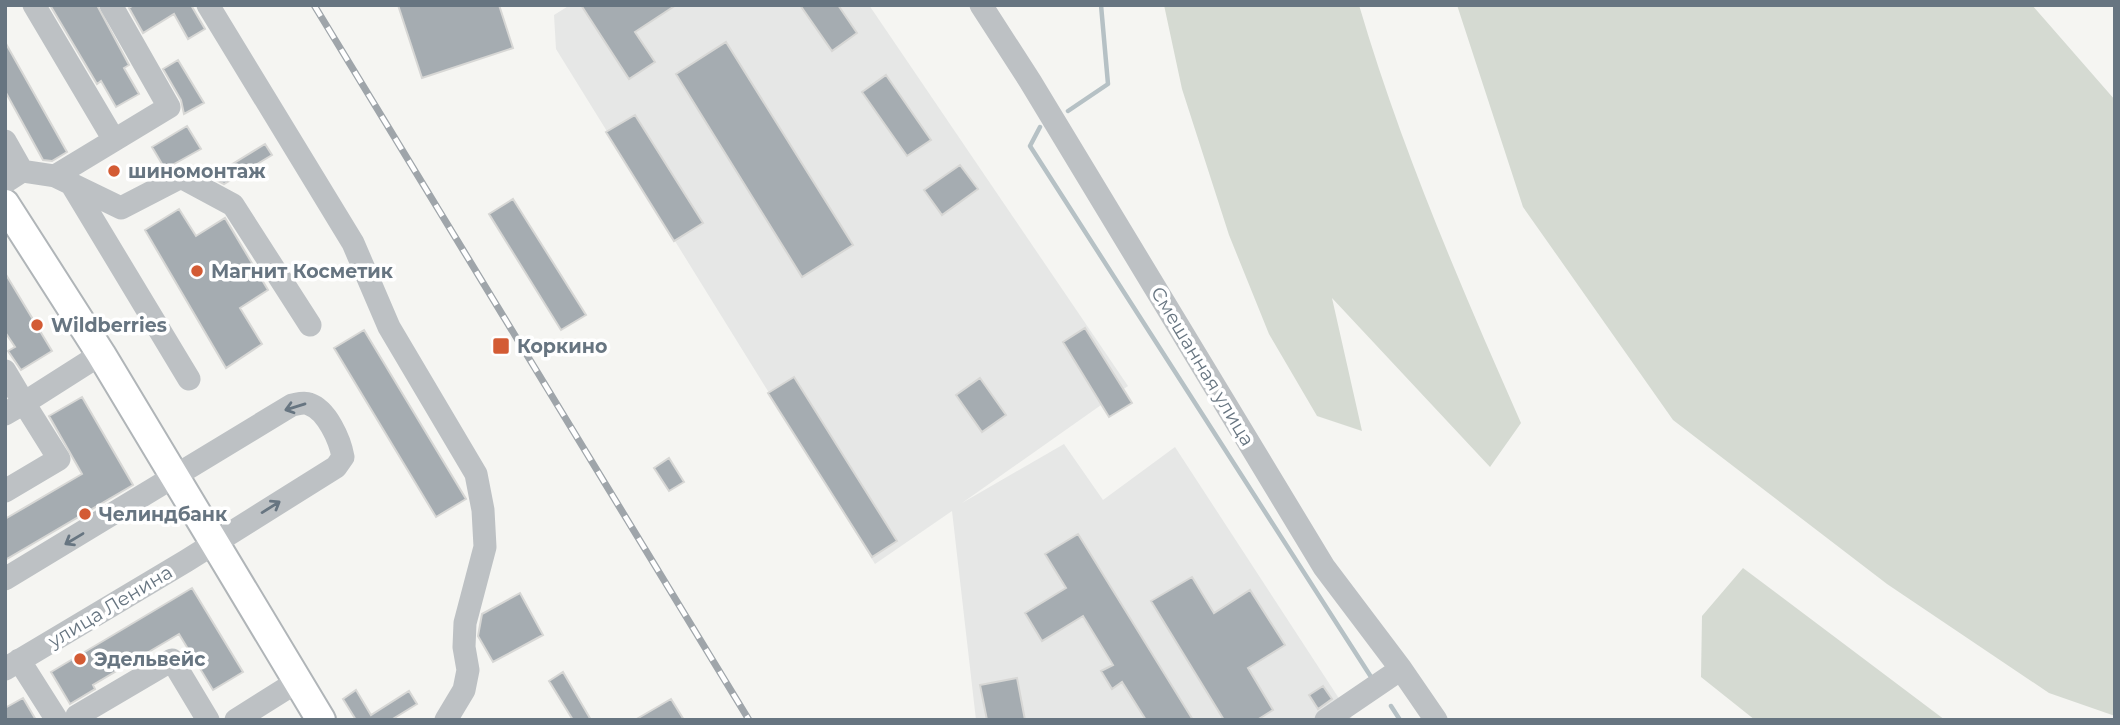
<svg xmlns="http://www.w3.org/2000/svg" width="2120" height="725" viewBox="0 0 2120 725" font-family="Montserrat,sans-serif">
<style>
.built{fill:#e6e7e6}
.green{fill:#d5dad2}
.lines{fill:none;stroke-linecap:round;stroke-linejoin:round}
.stream{stroke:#b6c1c5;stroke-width:4.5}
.building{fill:#a5acb1;stroke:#d7d7d5;stroke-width:2}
.major-casing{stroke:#b0b5b8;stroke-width:32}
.minor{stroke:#bdc1c4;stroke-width:23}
.major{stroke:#fff;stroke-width:28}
.rail-casing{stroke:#9fa5aa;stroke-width:7}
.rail{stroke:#fff;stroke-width:4.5;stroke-dasharray:13;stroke-linecap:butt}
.oneway{stroke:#677581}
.poi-dot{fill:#d35b34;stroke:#fff;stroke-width:2.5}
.labels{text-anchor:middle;stroke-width:7;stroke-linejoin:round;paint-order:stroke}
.poi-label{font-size:19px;font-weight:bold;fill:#677581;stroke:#fff;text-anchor:start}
.street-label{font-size:19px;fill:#677581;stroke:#fff}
</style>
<rect width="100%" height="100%" fill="#f5f5f2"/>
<path class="built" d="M570,5H869L1128,386L962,503L1064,444L1103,500L1175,447L1353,720H976L952,511L875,564L556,49L554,15Z"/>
<path class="green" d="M1164,5H1359C1401,148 1461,287 1521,423L1490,467L1332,298L1362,431L1317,416L1269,334L1229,235L1182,89Z
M1457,5H2032L2115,100V716L2049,693L1887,584L1673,420L1523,207Z
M1743,568L1945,720H1755L1701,677L1702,616Z"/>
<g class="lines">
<path class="stream" d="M1068,111L1108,84L1101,5
M1040,127L1030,146L1373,680
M1391,706L1400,720"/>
</g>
<path class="building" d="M50,5H97L129,65L124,68L139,94L116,107L101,81L97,84Z
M134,5H191L205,29L188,39L174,14L143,33L129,8Z
M398,5H499L513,48L422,78Z
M581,5H676L635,32L655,62L629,79Z
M800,5H838L857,33L832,51Z
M5,42L67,152L52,161L43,160L5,91Z
M726,42L853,245L802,277L676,74Z
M178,60L204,103L184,114L181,100L163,69Z
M886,75L931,140L907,156L862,92Z
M635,115L703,223L674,241L606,132Z
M187,126L201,149L165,169L152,147Z
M265,144L272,155L224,184L216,180L213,176Z
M960,165L978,189L942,215L924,190Z
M513,199L586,315L561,330L489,214Z
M179,209L196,236L225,218L268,290L240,308L262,344L226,368L145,230Z
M5,273L52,351L21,370L8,351L15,347L5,332Z
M1085,328L1132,403L1109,417L1063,342Z
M364,330L466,499L436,517L334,348Z
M794,377L897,541L872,557L768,393Z
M980,378L1006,415L982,432L956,395Z
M82,397L133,485L5,560V519L82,474L49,416Z
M669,458L684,482L669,491L654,468Z
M1078,534L1193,720H1146L1122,682L1112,689L1101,671L1113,665L1083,616L1042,641L1025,613L1066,588L1045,554Z
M1192,577L1214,613L1250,590L1285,645L1248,668L1273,710L1257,720H1224L1151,601Z
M192,588L243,672L213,690L179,634L93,685L95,689L70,704L51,672Z
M520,593L543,635L493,662L478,636L482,614Z
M563,672L591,720H573L549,681Z
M1017,678L1025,720H987L980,685Z
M1323,686L1332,699L1318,709L1309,695Z
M356,690L371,715L409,691L417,704L391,720H356L343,699Z
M23,698L36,720H5V708Z
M671,699L684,720H635Z"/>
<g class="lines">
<defs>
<path id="major" d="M5,204L101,354L321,720"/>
</defs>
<use href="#major" class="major-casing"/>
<path class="minor" d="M34,5L114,140
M208,5L353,243L389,327L476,474L483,510L485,547L465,623L464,647L468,670L464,690L446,720
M981,5L1030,81L1324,567L1401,669L1436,720
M5,141L22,171
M55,176L121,208L181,177L233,205L310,325
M5,182L22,171L55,176L169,107L111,5
M72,185L189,379
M5,371L24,403L101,354
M5,414L24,403L59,459L5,491
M5,579L292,405C298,404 304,402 309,404C327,410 340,440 343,457L336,467L186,561L5,669
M19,660L57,720
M77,716L172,660L208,720
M236,720L298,681
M1326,720L1401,669"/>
<use href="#major" class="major"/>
<defs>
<path id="rail" d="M314,5L749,720"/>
</defs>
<use href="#rail" class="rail-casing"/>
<use href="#rail" class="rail"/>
</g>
<defs><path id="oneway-shaft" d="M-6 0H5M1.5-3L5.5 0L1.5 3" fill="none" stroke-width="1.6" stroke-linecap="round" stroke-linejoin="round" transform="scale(1.75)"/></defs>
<g class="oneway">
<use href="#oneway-shaft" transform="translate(295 407) rotate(163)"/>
<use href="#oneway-shaft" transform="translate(271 507) rotate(-32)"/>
<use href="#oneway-shaft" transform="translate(74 539) rotate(149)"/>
</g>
<g class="poi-dot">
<circle cx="114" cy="171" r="7"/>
<circle cx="197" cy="271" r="7"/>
<circle cx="37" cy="325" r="7"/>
<rect x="492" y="337" width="18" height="18" rx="3.5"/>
<circle cx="85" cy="514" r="7"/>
<circle cx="80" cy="659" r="7"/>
</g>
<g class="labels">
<g class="poi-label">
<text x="128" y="178">шиномонтаж</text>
<text x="211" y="278">Магнит Косметик</text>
<text x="51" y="332">Wildberries</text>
<text x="517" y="353">Коркино</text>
<text x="99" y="521">Челиндбанк</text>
<text x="94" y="666">Эдельвейс</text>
</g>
<g class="street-label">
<text transform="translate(1203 366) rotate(59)" y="7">Смешанная улица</text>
<text transform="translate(110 606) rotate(-31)" y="7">улица Ленина</text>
</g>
</g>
<rect width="2120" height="725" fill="none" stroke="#677581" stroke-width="14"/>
</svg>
